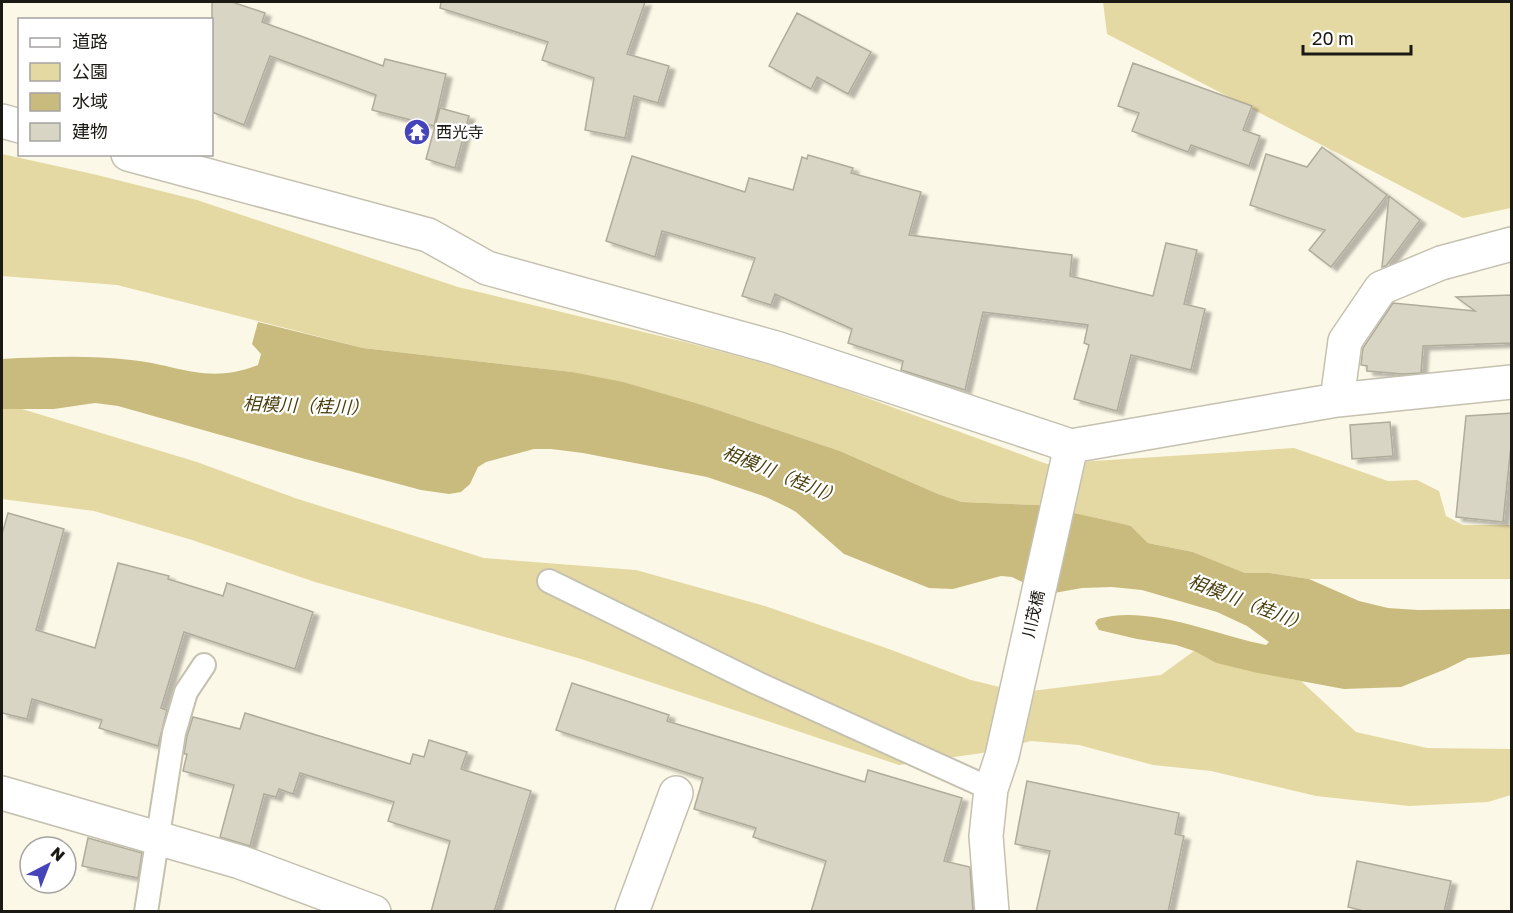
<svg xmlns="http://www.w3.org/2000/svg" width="1513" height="913" viewBox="0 0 1513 913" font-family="'Golos Text','Noto Sans JP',sans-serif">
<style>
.green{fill:#e5d9a3}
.water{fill:#c9bb7d}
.building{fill:#d8d5c4;stroke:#b0ac9c;stroke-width:1.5;filter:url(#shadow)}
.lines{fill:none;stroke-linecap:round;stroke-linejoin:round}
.lane-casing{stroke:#c5c1b0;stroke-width:26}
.street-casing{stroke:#c5c1b0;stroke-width:36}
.lane{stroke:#fff;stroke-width:22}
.street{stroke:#fff;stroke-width:33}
.labels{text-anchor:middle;stroke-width:4.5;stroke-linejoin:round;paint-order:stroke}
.poi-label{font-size:16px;fill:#1b1913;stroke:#fff;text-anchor:start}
.street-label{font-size:16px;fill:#1b1913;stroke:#fff}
.water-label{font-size:18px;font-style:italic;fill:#493f0d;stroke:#fff}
</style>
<defs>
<filter id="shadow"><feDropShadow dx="6" dy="4" stdDeviation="1.5" flood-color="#0004"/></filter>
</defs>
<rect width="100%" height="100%" fill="#fcf8e7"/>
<path class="green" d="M1103,2H1511V208L1463,218L1107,34Z
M2,154L93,174L197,200L458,287L685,342L794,371L1047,464L1294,448L1388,481L1417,480L1439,491L1446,516L1463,525H1511V579H1309L1270,573H1245L1193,552L1148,543L1131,526L1038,505L962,502L938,494L840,451L709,407L572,372L363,348L117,285L2,276Z
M2,409H22L197,462L295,498L484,558L636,570L765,606L889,649L971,680L1000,687L1031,691L1161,675L1194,651L1216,663L1301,681L1356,732L1427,748L1511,749V795L1488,802L1409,806L1316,796L1211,771L1153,765L1079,745L1031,741L982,753L899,765L581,659L315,582L192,540L94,511L2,499Z"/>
<path class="water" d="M258,322L363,348L572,372L623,382L709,407L840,451L938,494L962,502L1038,505L1119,523L1131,526L1148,543L1193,552L1245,573H1270L1309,579L1359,601L1388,608L1418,610L1511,609V654L1468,658L1446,669L1401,687L1344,689L1258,673L1216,663L1194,651L1176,645L1137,639L1099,630L1095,623L1098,619C1147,604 1216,635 1266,645L1269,642L1247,626L1217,612L1142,590L1112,587L1082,588L1054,593L1043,592L1012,577L1001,576L953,589L929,588L844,554L796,512L787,507L766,497L707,477L583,453L551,449H534L486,462L478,467L470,484L461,492L449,494L421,490L309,460L118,406L95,403L54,409H2V359C44,357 89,355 131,360C180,365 207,385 258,365L261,354L252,344Z"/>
<path class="building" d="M212,2H232L265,13L262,22L383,66L385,59L446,74L434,126L372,110L376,95L270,56L244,125L212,112Z
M441,2H645L627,54L669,66L658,103L634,96L625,138L585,130L594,78L542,60L548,42L440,8Z
M797,13L871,52L848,94L817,77L811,89L769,66Z
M1133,63L1252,106L1243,130L1260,136L1249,166L1191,145L1188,152L1132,131L1139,113L1118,106Z
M440,108L469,116L455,168L426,159Z
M1322,147L1387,195L1331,267L1309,250L1325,230L1250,205L1266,154L1307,167Z
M808,155L853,168L851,173L921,192L909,235L1072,255L1070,276L1153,296L1166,243L1197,250L1184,304L1205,309L1191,370L1131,355L1117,411L1074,399L1089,345L1084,343L1088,325L983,312L965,390L901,370L903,361L848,343L852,329L775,294L771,305L742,296L755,258L662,231L655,257L606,241L632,156L745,192L749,178L793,190L802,157L807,159Z
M1389,196L1420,220L1386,266L1382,267Z
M1512,295V343L1423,346L1421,373L1403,374L1367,371V366L1361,365L1363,348L1393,303L1475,311L1456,297Z
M1512,413V436L1503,522L1456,517L1466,416Z
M1390,422L1393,456L1352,459L1350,425Z
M8,513L64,529L36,630L95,648L118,563L169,576L168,579L223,596L227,583L313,612L295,669L184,632L161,708L167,710L158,746L99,728L102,720L32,699L27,719L2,713V534Z
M572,683L669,715L667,721L865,782L868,770L962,798L944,861L970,867L973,912H811L826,861L753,837L756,828L694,809L703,778L556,730Z
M245,713L410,764L413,754L424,757L429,740L467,752L461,769L531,791L494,912H431L450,841L388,821L394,802L300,773L293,794L279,789L276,797L264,794L250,846L220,837L234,785L183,771L187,754H184L187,736L193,717L240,729Z
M1027,781L1179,813L1175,834L1184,836L1168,912H1036L1050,851L1015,844Z
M88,838L142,853L138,878L82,866Z
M1357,861L1451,881L1444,912H1368L1348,907Z"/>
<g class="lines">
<defs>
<path id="lane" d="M549,581L757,683L991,789
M146,912L174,733L186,692L204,665"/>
<path id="street" d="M2,121L20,126
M128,154L428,235L487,268L776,348L1071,446L1337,400L1512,382
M1337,400L1345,341L1381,288L1441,263L1512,244
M2,793L240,862L374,912
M632,912L676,793
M992,912L986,836L991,789L1002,756L1071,446"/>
</defs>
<use href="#lane" class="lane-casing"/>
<use href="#street" class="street-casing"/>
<use href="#lane" class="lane"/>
<use href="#street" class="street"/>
</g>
<defs>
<symbol id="temple-disc" viewBox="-11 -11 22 22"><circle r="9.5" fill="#4544ba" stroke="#fff"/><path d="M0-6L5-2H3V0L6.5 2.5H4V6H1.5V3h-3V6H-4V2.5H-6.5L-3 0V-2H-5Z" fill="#fff"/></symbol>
</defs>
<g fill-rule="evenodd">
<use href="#temple-disc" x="402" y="117" width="30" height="30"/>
</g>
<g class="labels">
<g class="poi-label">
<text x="436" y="138">西光寺</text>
</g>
<g class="street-label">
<text transform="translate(1033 614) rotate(-77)" y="6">川茂橋</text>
</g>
<g class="water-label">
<text transform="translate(306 406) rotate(2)" y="6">相模川（桂川）</text>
<text transform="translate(782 475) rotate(22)" y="6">相模川（桂川）</text>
<text transform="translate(1248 603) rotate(21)" y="6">相模川（桂川）</text>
</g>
</g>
<rect width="1513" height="913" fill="none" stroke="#1b1913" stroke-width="6"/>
<rect x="18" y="18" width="195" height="138" fill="#ffffff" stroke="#a4a3a1" stroke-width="1.5"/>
<rect x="30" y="38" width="30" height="9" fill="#ffffff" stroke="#a4a3a1" stroke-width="1.5"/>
<text x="72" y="48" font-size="18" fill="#1b1913">道路</text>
<rect x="30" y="63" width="30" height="18" fill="#e5d9a3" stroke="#a4a3a1" stroke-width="1.5"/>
<text x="72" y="78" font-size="18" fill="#1b1913">公園</text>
<rect x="30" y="93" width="30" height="18" fill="#c9bb7d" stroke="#a4a3a1" stroke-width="1.5"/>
<text x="72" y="108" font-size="18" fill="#1b1913">水域</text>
<rect x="30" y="123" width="30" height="18" fill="#d8d5c4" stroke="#a4a3a1" stroke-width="1.5"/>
<text x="72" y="138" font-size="18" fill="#1b1913">建物</text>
<g transform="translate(48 865) rotate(42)"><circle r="28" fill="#ffffff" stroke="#a4a3a1" stroke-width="1.5"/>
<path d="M0-4.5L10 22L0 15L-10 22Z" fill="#4544ba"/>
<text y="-9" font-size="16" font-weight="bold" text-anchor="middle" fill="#1b1913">N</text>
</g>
<path d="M1303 45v9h108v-9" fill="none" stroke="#1b1913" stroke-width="3"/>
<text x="1312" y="45" font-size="18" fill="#1b1913" stroke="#ffffff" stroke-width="4.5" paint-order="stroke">20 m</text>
</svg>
